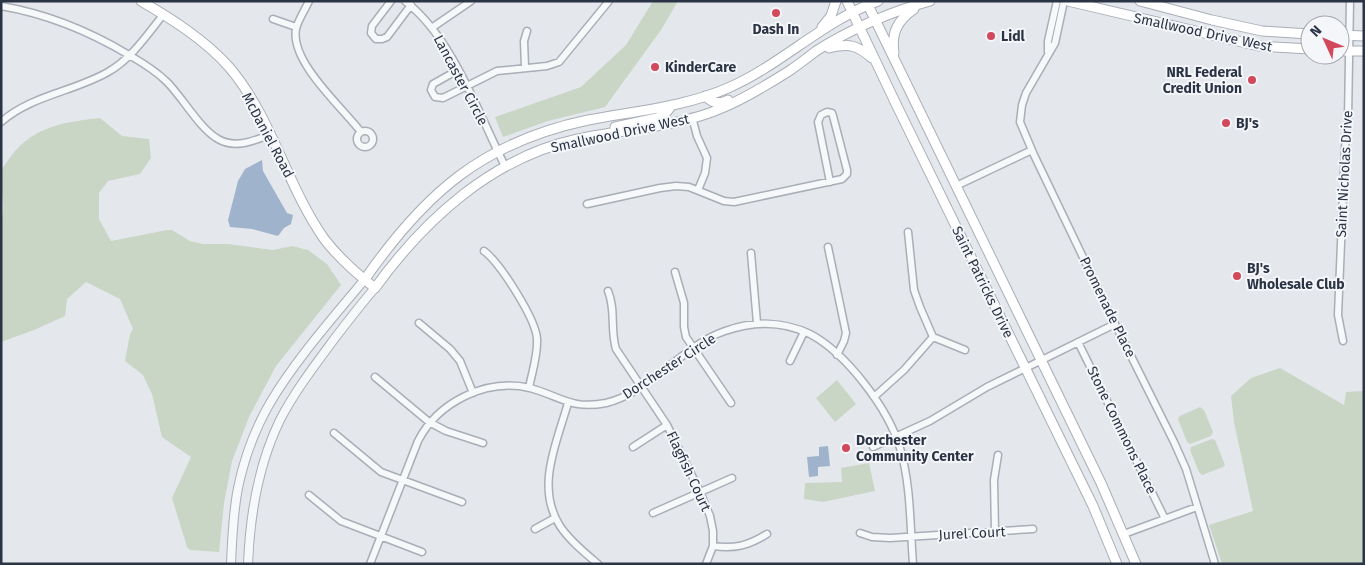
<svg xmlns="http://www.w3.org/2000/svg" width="1365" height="565" viewBox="0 0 1365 565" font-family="'Fira Sans',sans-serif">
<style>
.green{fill:#c9d6c5}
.water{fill:#9fb4cc}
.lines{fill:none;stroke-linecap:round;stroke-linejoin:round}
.minor-casing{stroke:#a9aeb7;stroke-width:9}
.tertiary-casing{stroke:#a9aeb7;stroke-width:10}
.secondary-casing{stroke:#a9aeb7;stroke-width:11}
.minor{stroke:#f7f8fa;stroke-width:6}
.tertiary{stroke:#f7f8fa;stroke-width:8}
.secondary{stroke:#fff;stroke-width:9}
.poi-dot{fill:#d1495b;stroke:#f4f6f9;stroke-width:2}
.labels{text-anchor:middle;stroke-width:4;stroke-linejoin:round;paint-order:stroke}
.poi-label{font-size:14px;font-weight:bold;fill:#2b3445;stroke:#f4f6f9;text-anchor:start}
.street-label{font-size:14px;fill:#2b3445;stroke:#f4f6f9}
</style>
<rect width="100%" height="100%" fill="#e4e7ec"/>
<path class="green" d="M653,1H678L661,30L605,107L548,121L503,137L495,117L581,87L626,45Z
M100,118L122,136L149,139L151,158L140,174L108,181L99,193V219L111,241L167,230H172L190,241L203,244H228L273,250L292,246L308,250L327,264L341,285L276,366L249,417L232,461L224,503L219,552L190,550L187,547L172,498L191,457L162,437L152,394L143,375L125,361L130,334L133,329L120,299L86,282L67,299L65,316L34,330L1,342V222C7,204 0,191 1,173C2,167 8,161 11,156C34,126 65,122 100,118Z
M1280,368L1344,405L1346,392L1364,391V564H1222L1209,525L1253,511L1234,422L1231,396L1251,378Z
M837,380L856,404L835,422L816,398Z
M1200,407L1204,410L1213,432L1211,436L1190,444L1187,442L1178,419L1180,416Z
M1212,439L1215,440L1225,465L1223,467L1202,475L1199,472L1190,450L1191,447Z
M869,463L875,491L823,502L804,499L805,483L842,482L841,468Z"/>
<path class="water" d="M262,160L263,171L287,213L293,215L291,224L284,228L278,236L252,229L230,227L228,220L238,181L245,169Z
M828,446L830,466L818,467V476L809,477L807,457L819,456V447Z"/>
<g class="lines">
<defs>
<path id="minor" d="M309,1C305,10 298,20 296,29C290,62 342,107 361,132
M391,1L372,26L371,33L376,39H382L387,37L411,5
M405,1C453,38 478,113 505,166
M1064,1L1055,43L1026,93L1022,105L1020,122L1034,155L1115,324L1174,442L1186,469L1215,564
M1,6C48,14 89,31 129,55C143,63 156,71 167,82C183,98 199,128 218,139C235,149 253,141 269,135
M273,19L296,27
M433,27L471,1
M1048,52V41L1057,1
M525,67L524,41L527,31
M458,70L433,84L431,90L435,97L443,98L497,71L547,66L559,62L609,1
M692,117L697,136L707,158L705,173L698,190
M1,122C32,95 73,92 108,72C131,59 147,35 163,15
M357 139a8 8 0 1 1 16 0a8 8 0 1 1-16 0Z
M956,186L1032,150
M587,204L660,188L676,186L689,187L724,201L734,202L842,179L847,174V170L833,116L832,113L827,112L821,115L818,122L830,182
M828,247L846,333L844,341L837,355
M484,251C500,263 536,319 537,339C538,355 532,372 529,388
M751,253L757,323
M675,272L684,303V327L686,337L731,403
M608,291C616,310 610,330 616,349L667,425L700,492L710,516L713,531V546L706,564
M419,323L450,349L460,361L473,393
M933,337L965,350
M1343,341L1338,315L1345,148L1348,118L1350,1
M1078,342L1165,519
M790,361L804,332
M375,377L429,422L446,431L483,443
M874,397L904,370L933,337L920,307L914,290L908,232
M568,403C557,442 535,487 560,526C569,540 585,553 598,564
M334,433L381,472L462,502
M633,447L667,425
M873,447L930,421L987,387L1115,324
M309,495L341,521L422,552
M653,513L732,478
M535,529L555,518
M995,531L994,480L998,455
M860,533L872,537L890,538L1033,529
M1124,534L1197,507
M713,546C734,549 748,546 767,534
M370,564L418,441C438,402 486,378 530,388C560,396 571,410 606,403C650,393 683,345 725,331C753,321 783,321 810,334C846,353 888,408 900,448C911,485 910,525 913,564"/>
<path id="tertiary" d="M231,564C232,539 233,513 238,488C244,459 255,429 270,403C296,359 332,319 365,279
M248,564C250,515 258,465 280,420C295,391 315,365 335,338C348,321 361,304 375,288"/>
<path id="secondary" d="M141,1C172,19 205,40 229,67C272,117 287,187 325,240C339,258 357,274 375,288C425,219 493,157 578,139C624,129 679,127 722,108C746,98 767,85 789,71C798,65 807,58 816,51C851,29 890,12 930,1
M847,1L896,104L1093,506L1117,564
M866,1L1101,483L1136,564
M1068,1L1259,46L1310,49
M1140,1L1212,20L1262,31L1310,34
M822,27L831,16L836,1
M1340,35L1364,36
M829,48C849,43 857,45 872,58
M1340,51H1364
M894,53C891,32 898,20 914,9
M705,96C713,103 718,105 728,100
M615,127L657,118L665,114L672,105
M365,279C425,193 483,142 588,120C635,111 684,107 728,88C781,65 823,21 878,1"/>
</defs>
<use href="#minor" class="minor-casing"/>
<use href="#tertiary" class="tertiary-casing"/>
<use href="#secondary" class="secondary-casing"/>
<use href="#minor" class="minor"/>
<use href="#tertiary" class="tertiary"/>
<use href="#secondary" class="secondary"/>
</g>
<g class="poi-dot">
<circle cx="776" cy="13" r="5"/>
<circle cx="991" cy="36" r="5"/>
<circle cx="655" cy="67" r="5"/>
<circle cx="1252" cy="80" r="5"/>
<circle cx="1226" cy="123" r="5"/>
<circle cx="1237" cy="276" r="5"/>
<circle cx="846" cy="448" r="5"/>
</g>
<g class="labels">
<g class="poi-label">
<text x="776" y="34" text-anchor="middle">Dash In</text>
<text x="1001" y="41">Lidl</text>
<text x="665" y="72">KinderCare</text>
<text x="1242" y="77" text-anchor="end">NRL Federal<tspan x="1242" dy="16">Credit Union</tspan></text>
<text x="1236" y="128">BJ's</text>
<text x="1247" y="273">BJ's<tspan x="1247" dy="16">Wholesale Club</tspan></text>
<text x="856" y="445">Dorchester<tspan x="856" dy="16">Community Center</tspan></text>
</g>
<g class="street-label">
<text transform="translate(1203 32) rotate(12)" y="5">Smallwood Drive West</text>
<text transform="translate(461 80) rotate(62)" y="5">Lancaster Circle</text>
<text transform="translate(620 133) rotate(-12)" y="5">Smallwood Drive West</text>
<text transform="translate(268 135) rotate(62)" y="5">McDaniel Road</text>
<text transform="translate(1344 174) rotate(-87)" y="5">Saint Nicholas Drive</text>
<text transform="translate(983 282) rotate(64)" y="5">Saint Patricks Drive</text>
<text transform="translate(1108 307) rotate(64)" y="5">Promenade Place</text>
<text transform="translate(669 366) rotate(-33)" y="5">Dorchester Circle</text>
<text transform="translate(1122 430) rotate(64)" y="5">Stone Commons Place</text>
<text transform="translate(689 471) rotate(65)" y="5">Flagfish Court</text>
<text transform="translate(972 533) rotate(-3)" y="5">Jurel Court</text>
</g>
</g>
<rect width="1365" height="565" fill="none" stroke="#2b3445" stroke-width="5"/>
<g transform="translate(1325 40) rotate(314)"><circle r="24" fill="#f4f6f9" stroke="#a4a8b1"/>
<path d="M0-4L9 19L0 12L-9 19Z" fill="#d1495b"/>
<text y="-8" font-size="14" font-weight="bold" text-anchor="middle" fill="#2b3445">N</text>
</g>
</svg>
